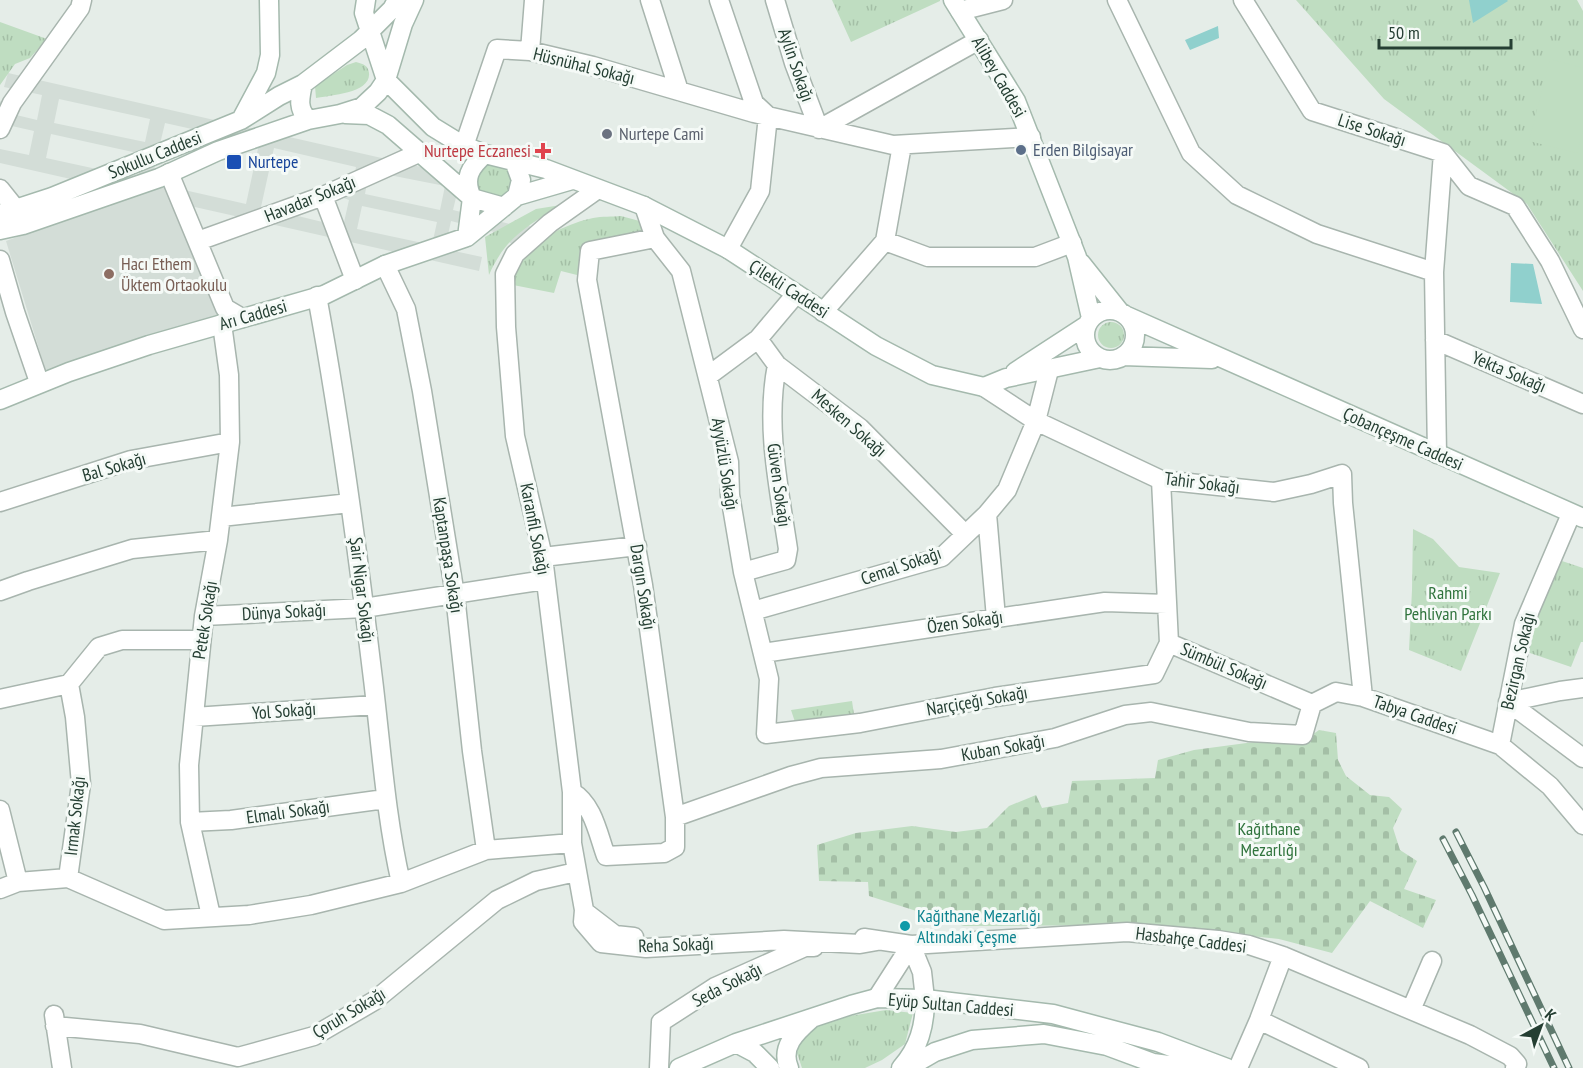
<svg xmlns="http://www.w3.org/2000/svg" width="1583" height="1068" viewBox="0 0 1583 1068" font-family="'PT Sans Narrow',sans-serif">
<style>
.built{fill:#d3ddd7;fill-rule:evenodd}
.grass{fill:url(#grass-tufts)}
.cemetery{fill:url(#cemetery-stones)}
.pitch{fill:#bfddc1}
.water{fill:#90d0cd}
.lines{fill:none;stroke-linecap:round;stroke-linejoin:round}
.street-casing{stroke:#a8b5ae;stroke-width:21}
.secondary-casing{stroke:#a4b9ad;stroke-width:21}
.street{stroke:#fff;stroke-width:18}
.secondary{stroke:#fff;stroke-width:18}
.rail-casing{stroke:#5f7a6e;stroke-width:7}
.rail{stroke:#f5faf7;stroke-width:4.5;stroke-dasharray:14;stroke-linecap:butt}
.worship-dot{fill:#6b7280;stroke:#f5faf7;stroke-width:2}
.service-dot{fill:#5c6f8a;stroke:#f5faf7;stroke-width:2}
.health-dot{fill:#e0444e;stroke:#f5faf7;stroke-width:2}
.transit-dot{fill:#1a4fb4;stroke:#f5faf7;stroke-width:2}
.education-dot{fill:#8d6e63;stroke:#f5faf7;stroke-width:2}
.culture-dot{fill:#0f9aa8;stroke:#f5faf7;stroke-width:2}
.labels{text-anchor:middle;stroke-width:6;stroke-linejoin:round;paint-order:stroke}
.street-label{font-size:18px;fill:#253f33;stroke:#f5faf7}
.worship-label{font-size:18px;fill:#5b616d;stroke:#f5faf7;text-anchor:start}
.service-label{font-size:18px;fill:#4e5e75;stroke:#f5faf7;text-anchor:start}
.health-label{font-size:18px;fill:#be3a42;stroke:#f5faf7;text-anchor:end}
.transit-label{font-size:18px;fill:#164399;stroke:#f5faf7;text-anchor:start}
.education-label{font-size:18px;fill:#785e54;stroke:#f5faf7;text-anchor:start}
.park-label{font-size:18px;fill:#30743d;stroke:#f5faf7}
.culture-label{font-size:18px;fill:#0d838f;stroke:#f5faf7;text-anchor:start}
</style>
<defs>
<pattern id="grass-tufts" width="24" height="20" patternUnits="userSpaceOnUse" patternTransform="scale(1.5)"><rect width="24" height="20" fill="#bfddc1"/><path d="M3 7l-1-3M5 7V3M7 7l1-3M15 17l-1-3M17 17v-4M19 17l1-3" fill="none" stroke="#a4bfa6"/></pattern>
<pattern id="cemetery-stones" width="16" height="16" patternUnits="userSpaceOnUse" patternTransform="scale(1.5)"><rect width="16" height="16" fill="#bfddc1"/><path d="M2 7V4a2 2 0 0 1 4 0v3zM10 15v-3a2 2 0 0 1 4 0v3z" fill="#a4bfa6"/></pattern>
</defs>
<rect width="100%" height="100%" fill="#e5ede8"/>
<path class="built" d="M8,73L496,184L458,189L453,210L510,224L527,223L533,230L514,246L507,240L506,235L451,221L445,249L482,257L479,271L177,203L219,317L47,375L6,241L137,194L0,163V149L29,155L34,131L3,124L0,126V101L4,104L8,113L37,120L42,95L4,87ZM59,99L150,119L145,142L54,123ZM165,123L259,144L246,204L171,187L169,183L151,182ZM51,134L142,154L138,178L46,158ZM274,148L356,167L352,187L341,197L349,200L343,227L261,207ZM369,171L445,186L440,210L365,194ZM362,206L437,222L432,245L357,229Z"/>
<path class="grass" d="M832,0H940V1L851,42Z
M1296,0H1577L1583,11V291L1527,204L1384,99Z
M0,22L47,39L30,58L15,64L0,85Z
M356,62C363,64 368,65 369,73C371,93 331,95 316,98L315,86L347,65Z
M495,163C515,170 518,182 504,198L477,190C476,176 479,166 495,163Z
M561,205C527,227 506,236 489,275L485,237L536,209Z
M621,216L647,223L648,236L591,244L577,275L561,271L554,293L513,285C513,281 512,274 513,271C523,244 567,223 593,218C602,216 612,217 621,216Z
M1098 335a13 13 0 1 1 26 0a13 13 0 1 1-26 0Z
M1413,529L1433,539L1459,567L1500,573L1461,671L1409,650L1412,590Z
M1556,559L1583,568V642H1581L1571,667L1521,650Z
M852,701L855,721L796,725L791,710Z
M886,1010L913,1013L905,1044L882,1060L865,1068H802L797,1053L799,1044L815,1027L850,1016Z"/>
<path class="cemetery" d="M1319,730L1336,733L1338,760L1346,776L1370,795L1389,797L1402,809L1393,828L1400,850L1417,861L1404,889L1436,900L1423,928L1370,901L1332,953L1279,939L1147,925L964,926L869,896L868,882L819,881L817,845L856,833L912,826L956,832L987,828L1009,806L1036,795L1042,808L1068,803L1072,781L1155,778L1158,760L1194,750L1269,740L1302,742Z"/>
<path class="pitch" d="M1550,59L1583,68V131L1577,153L1529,141Z"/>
<path class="water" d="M1469,0H1507L1508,1L1473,23Z
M1218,26L1219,38L1190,50L1185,40Z
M1511,263L1533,264L1542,304L1510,302Z"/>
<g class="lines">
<defs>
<path id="street" d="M650,0L679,91
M719,0L754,103L768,116L760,191L728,249
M775,0L794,63L819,129L979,40
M1117,0L1191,153L1237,195L1317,234L1434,272L1437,454
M1243,0L1312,111L1443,153L1434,272
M960,11L1003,0
M530,51L534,0
M0,129L12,103L80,8L82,0
M464,146L497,49L530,51L593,66L754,113L893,145L1031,137
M1443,153L1469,186L1515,206L1550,261L1583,329
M169,173L225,308L242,318
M0,189L16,209L28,217
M598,189L550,223L515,254L505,274L506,327L515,436L543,557L572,792V843L584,910L583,922L601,943L646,948L784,940L860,944L877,941
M323,196L355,280
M644,206L655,238L681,271L729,462L730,495L743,572L769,679L766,734L860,723L995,697L1154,674L1169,643
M198,241L323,196L421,152
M885,241L902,145
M0,260L15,312L38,379
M385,265L406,309L422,391L455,595L472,751L486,850
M317,296C340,421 357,546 372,671C381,742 385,813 401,883
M823,312L885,241L928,257H1035L1072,243
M758,339L777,365L860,428L965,534
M1435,340L1583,404
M708,376L758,339L796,294
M984,387L1036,421L1161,480L1274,492L1311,484L1342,474L1343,503L1363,697L1500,745L1550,786L1583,825
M1161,480L1169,643L1312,704L1336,692L1363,697
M0,502L131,460L230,442
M987,514L996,618
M221,517L350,503
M543,557L637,546
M743,572L786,560L788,549C779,488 765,426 777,365
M0,591L28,581L132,549L218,540
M753,611L942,557L987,514L1007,490L1036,421L1049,370
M204,616L364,608L545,580
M763,653L1105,602L1167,604
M69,684L99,647L122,640H201
M0,699L69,684
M1508,702L1583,758
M1508,702L1560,691L1583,688
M194,717L375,705
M1500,745L1524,624L1571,514
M572,792C593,804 598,834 606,856L664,853L675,847V817L643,585L587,280L590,251L655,238
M0,810L18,882
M675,817L791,776L821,768L941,759L1055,738L1125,715L1151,712L1249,732L1303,735L1312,704
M190,822L231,820L385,799
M68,878L164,920L249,915L311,905L401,883L486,850L572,843
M68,878L81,784L75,717L69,684
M0,889L18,882L68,878
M585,912L615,935L634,937
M211,916L190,822L189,765L204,616L218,540L230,442L229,375L222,324
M864,938L911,945L1127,932L1218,940L1249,945L1283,956L1470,1035L1510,1056L1517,1064L1515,1068
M911,945L922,972L925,999
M877,998L911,945
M1411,1010L1432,961
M54,1015L62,1068
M1259,1020L1359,1068
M55,1026L140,1034L238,1057L314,1036L374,1001L497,900L536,881L576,872
M659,1068L661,1022L715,987L805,947H814
M1238,1068L1259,1020L1283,956"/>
<path id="secondary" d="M366,0L364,13L386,80L433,127L464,146L485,154L546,169L644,206L728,249L876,346L932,375L984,387L1006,378L1100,358
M953,0L1016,101L1077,257L1091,318
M303,84C300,98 297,108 308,120
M345,114L369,115L388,125L472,198L467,237
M242,118L266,73L270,55L269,0
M485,154C470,167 463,178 472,198L504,207
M517,196L572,180
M0,214L52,197L241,120L279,96L303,84L361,40L392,9L397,0
M0,230L23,225L159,178L218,151L308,120L340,114L362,107L378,92L386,80L403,24L414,0
M1081,263L1120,312
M1085 335a25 25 0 1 1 50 0a25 25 0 1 1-50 0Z
M1127,316L1583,518
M1123,356L1212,359
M1015,372L1087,325
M0,400L69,372L149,345L324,295L385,265L467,237L517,196L521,180L514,161
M736,1043L755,1053L770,1068
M679,1068L736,1043L851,1005L877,998L925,999L1053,1014L1158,1042L1227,1068
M789,1068C780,1047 796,1032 811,1019
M901,1068C919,1048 925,1026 925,999
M907,1068L935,1052L972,1040L1044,1034L1107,1046L1153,1063L1191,1068"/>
</defs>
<use href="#street" class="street-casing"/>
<use href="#secondary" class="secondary-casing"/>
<use href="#street" class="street"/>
<use href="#secondary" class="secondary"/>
<defs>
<path id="rail" d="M1456,832L1484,887L1569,1068
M1443,839L1472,895L1554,1068"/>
</defs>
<use href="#rail" class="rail-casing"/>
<use href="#rail" class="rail"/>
</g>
<circle class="worship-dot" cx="607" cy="134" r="6"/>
<circle class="service-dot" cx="1021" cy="150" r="6"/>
<path class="health-dot" d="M540 142h6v6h6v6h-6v6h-6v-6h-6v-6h6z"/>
<rect class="transit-dot" x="226" y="154" width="16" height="16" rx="3"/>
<circle class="education-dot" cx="109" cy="274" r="6"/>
<circle class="culture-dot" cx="905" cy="926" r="6"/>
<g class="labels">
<g class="street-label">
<text transform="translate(796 65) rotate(71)" y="6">Aylin Sokağı</text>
<text transform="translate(584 66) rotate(14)" y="6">Hüsnühal Sokağı</text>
<text transform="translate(999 77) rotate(60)" y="6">Alibey Caddesi</text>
<text transform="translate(1372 130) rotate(18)" y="6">Lise Sokağı</text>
<text transform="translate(155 155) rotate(-22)" y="6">Sokullu Caddesi</text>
<text transform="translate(310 199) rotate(-22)" y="6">Havadar Sokağı</text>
<text transform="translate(789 289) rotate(33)" y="6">Çilekli Caddesi</text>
<text transform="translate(253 315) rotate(-16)" y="6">Arı Caddesi</text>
<text transform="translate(1509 372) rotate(23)" y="6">Yekta Sokağı</text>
<text transform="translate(849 423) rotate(41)" y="6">Mesken Sokağı</text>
<text transform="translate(1403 439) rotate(24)" y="6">Çobançeşme Caddesi</text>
<text transform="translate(725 464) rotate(81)" y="6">Ayyüzlü Sokağı</text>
<text transform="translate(114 467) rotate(-16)" y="6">Bal Sokağı</text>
<text transform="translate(1202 483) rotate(7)" y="6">Tahir Sokağı</text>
<text transform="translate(779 485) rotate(82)" y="6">Güven Sokağı</text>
<text transform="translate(535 529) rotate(79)" y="6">Karanfil Sokağı</text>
<text transform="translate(448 555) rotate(81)" y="6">Kaptanpaşa Sokağı</text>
<text transform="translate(901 566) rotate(-19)" y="6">Cemal Sokağı</text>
<text transform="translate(643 587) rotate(81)" y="6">Dargın Sokağı</text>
<text transform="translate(362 590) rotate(83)" y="6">Şair Nigar Sokağı</text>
<text transform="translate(284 612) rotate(-3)" y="6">Dünya Sokağı</text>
<text transform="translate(205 620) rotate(-81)" y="6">Petek Sokağı</text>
<text transform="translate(965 622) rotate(-8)" y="6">Özen Sokağı</text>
<text transform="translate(1518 661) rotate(-77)" y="6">Bezirgan Sokağı</text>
<text transform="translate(1224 666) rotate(23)" y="6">Sümbül Sokağı</text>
<text transform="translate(977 701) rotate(-10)" y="6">Narçiçeğı Sokağı</text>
<text transform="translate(284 711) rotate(-4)" y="6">Yol Sokağı</text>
<text transform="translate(1415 715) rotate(19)" y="6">Tabya Caddesi</text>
<text transform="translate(1003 748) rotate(-10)" y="6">Kuban Sokağı</text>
<text transform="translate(288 812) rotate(-8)" y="6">Elmalı Sokağı</text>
<text transform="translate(75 816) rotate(-84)" y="6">Irmak Sokağı</text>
<text transform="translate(1191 940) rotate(7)" y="6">Hasbahçe Caddesi</text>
<text transform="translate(676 945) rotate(-2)" y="6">Reha Sokağı</text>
<text transform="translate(727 985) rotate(-27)" y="6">Seda Sokağı</text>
<text transform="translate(951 1005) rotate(5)" y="6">Eyüp Sultan Caddesi</text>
<text transform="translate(349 1013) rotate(-31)" y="6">Çoruh Sokağı</text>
</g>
<g class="worship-label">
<text x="619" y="140">Nurtepe Cami</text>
</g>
<g class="service-label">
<text x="1033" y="156">Erden Bilgisayar</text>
</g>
<g class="health-label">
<text x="531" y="157">Nurtepe Eczanesi</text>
</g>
<g class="transit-label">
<text x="248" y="168">Nurtepe</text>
</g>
<g class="education-label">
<text x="121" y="270">Hacı Ethem<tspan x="121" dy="21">Üktem Ortaokulu</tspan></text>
</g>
<g class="park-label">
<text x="1448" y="599">Rahmi<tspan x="1448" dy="21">Pehlivan Parkı</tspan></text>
<text x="1269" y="835">Kağıthane<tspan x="1269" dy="21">Mezarlığı</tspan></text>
</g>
<g class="culture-label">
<text x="917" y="922">Kağıthane Mezarlığı<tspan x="917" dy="21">Altındaki Çeşme</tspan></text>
</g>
</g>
<g transform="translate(1541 1026) rotate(41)" stroke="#f5faf7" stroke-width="4.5" paint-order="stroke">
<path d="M0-4.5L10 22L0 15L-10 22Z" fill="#253f33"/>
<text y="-9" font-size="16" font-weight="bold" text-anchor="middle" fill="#253f33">K</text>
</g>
<path d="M1379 39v9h132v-9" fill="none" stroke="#253f33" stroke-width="3"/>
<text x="1388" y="39" font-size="18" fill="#253f33" stroke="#f5faf7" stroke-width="4.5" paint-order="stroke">50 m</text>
</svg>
